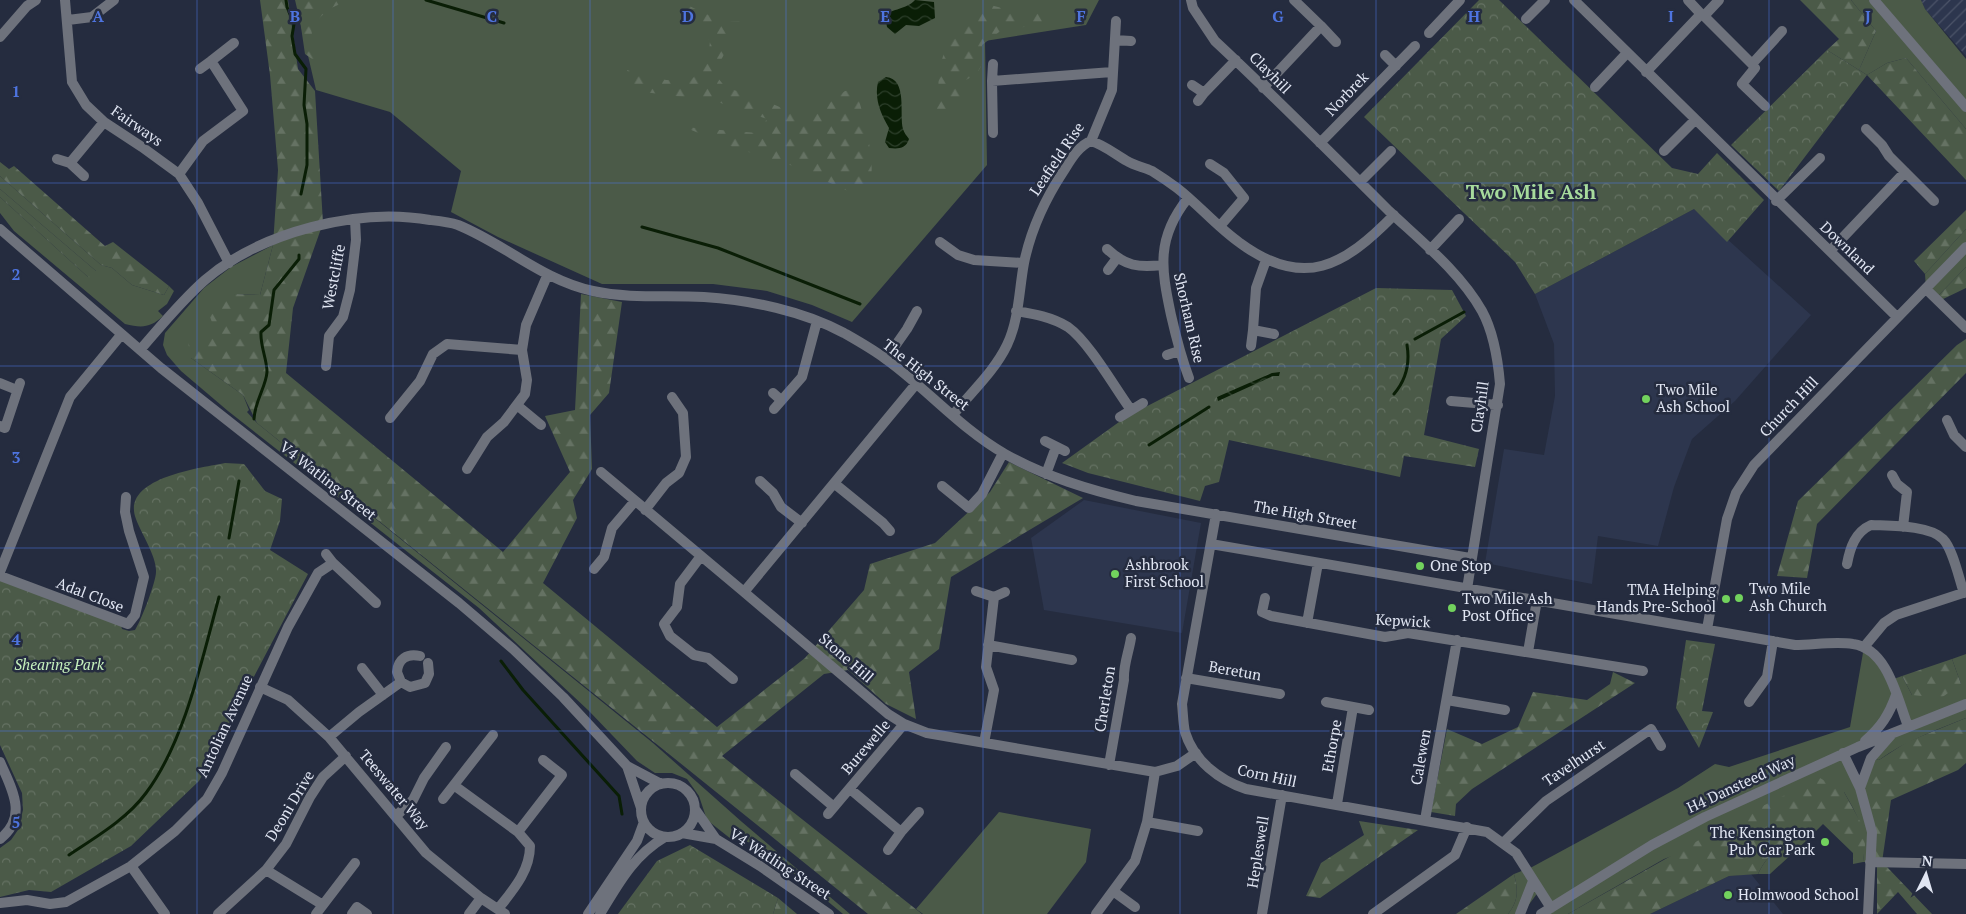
<svg xmlns="http://www.w3.org/2000/svg" width="1966" height="914" viewBox="0 0 1966 914" font-family="'PT Serif',serif">
<style>
.built{fill:#2d364e}
.industrial{fill:url(#industrial-furrows)}
.green{fill:#4b5a48}
.forest{fill:url(#forest-firs)}
.park{fill:url(#park-crowns)}
.water{fill:url(#water-waves)}
.lines{fill:none;stroke-linecap:round;stroke-linejoin:round}
.stream{stroke:#0a1e06;stroke-width:3}
.minor{stroke:#6e727c;stroke-width:10}
.grid{fill:none;stroke:#4e74df;stroke-width:1;stroke-opacity:0.55}
.poi-dot{fill:#72d25d;stroke:#252c3f;stroke-width:2}
.labels{text-anchor:middle;stroke-width:5;stroke-linejoin:round;paint-order:stroke}
.street-label{font-size:15px;fill:#e1e6f3;stroke:#252c3f}
.poi-label{font-size:15px;fill:#e1e6f3;stroke:#252c3f;text-anchor:start}
.park-label{font-size:15px;font-style:italic;fill:#c6f1bd;stroke:#252c3f}
.district-label{font-size:20px;font-weight:bold;fill:#a7db9c;stroke:#252c3f}
.grid-label{font-size:16px;text-anchor:middle;font-weight:bold;fill:#4e74df;stroke:#252c3f;stroke-width:5;stroke-linejoin:round;paint-order:stroke}
</style>
<defs>
<pattern id="industrial-furrows" width="10" height="10" patternUnits="userSpaceOnUse" patternTransform="scale(1.25)"><rect width="10" height="10" fill="#2d364e"/><path d="M-1 1l2-2M0 10L10 0M9 11l2-2" fill="none" stroke="#4b5368"/></pattern>
<pattern id="forest-firs" width="22" height="20" patternUnits="userSpaceOnUse" patternTransform="scale(1.25)"><rect width="22" height="20" fill="#4b5a48"/><path d="M5 1l3.5 6h-7zM16 11l3.5 6h-7z" fill="#657263"/></pattern>
<pattern id="park-crowns" width="20" height="18" patternUnits="userSpaceOnUse" patternTransform="scale(1.25)"><rect width="20" height="18" fill="#4b5a48"/><path d="M2 6a3 3 0 1 1 6 0M12 15a3 3 0 1 1 6 0" fill="none" stroke="#657263"/></pattern>
<pattern id="water-waves" width="16" height="10" patternUnits="userSpaceOnUse" patternTransform="scale(1.25)"><rect width="16" height="10" fill="#0a1e06"/><path d="M0 5q4-4 8 0t8 0" fill="none" stroke="#2d3f2b"/></pattern>
</defs>
<rect width="100%" height="100%" fill="#252c3f"/>
<path class="built" d="M1694,209L1811,315L1735,401L1692,439L1674,487L1658,546L1598,536L1592,584L1485,563L1504,449L1544,455L1555,396L1554,344L1535,294Z
M1084,500L1201,523L1182,633L1044,610L1031,538Z
M1751,874L1783,914H1650L1729,876Z"/>
<path class="industrial" d="M1921,0H1966V56L1925,9Z"/>
<path class="green" d="M295,0H1099L1086,25L985,41L987,165L852,322L812,305L767,291L713,284H602L498,237L451,212L461,171L390,112L316,90Z
M1851,0H1921L1925,9L1966,59V129L1906,58L1887,63L1867,75L1859,70L1876,31Z
M0,176L101,265L112,268L132,285L164,295L169,286L174,291L167,304L158,311L163,316C150,328 142,328 125,324L14,231L0,213V197L88,277L96,271L0,189Z
M1966,229V267L1936,298L1926,289L1925,274Z
M273,245L260,295L235,294L217,336L191,358L243,395L249,410L247,412L257,423L653,743L742,822L850,914H843L758,844L731,839L707,820L699,796L687,779L672,773H655L637,761L588,710L479,608L228,411L181,371L167,355L163,345L165,333L204,288L231,267Z
M1864,647L1891,680L1902,676L1912,695L1961,684L1952,659L1966,654V718C1936,730 1905,741 1879,760L1871,758L1908,726L1896,696L1880,728L1843,753L1869,816L1870,862H1863C1866,830 1860,820 1844,792L1664,859L1568,914H1541L1551,908L1539,891L1522,914H1508C1519,900 1518,890 1514,874L1532,867L1678,788L1715,764L1729,767L1850,727Z
M999,812L1091,829L1086,862L1047,914H923L916,909Z
M1800,832L1806,841L1770,874H1758C1767,854 1782,844 1800,832Z"/>
<path class="forest" d="M260,0H288L298,69L315,91L323,223L293,308L286,373L503,552L570,472L545,416L575,410L581,294L622,302L609,393L590,415L592,469L573,500L577,518L543,583L717,727L805,658L864,590L870,564L935,543L990,492L1009,462L1083,498L951,577L939,649L909,672L916,719L886,704L848,670L824,674L722,756L922,914H868L257,423L243,395L191,358L187,337L217,336L206,306L235,294L260,295L273,245L278,170L270,75Z
M297,0H349L329,9L311,26L315,61L305,54Z
M676,0L724,22L742,21L714,73L726,88L749,94L808,119L845,91L856,90C862,110 878,166 869,184C866,188 862,192 859,196L788,164L735,148L684,127L757,133L767,119L715,101L636,91L627,70L666,80L690,81L708,62L710,41Z
M1800,0H1851L1876,31L1859,70L1827,50L1839,39Z
M986,4L1022,13H1055L1045,25L1003,29L982,45C982,66 984,71 964,81C961,102 957,114 937,124L928,109C930,102 937,94 938,89C939,84 938,78 939,73C944,43 960,18 986,4Z
M1906,58L1966,129V180L1867,75L1887,63Z
M0,162L9,169L14,166L105,246L113,242L169,286L164,295L132,285L112,268L101,265L0,176Z
M0,189L96,271L97,278L88,277L0,197Z
M1966,210V229L1925,274L1914,261Z
M1966,267V288L1939,301L1936,298Z
M1966,339V373L1817,524L1807,578L1777,576L1798,501L1957,345Z
M1952,659L1961,684L1941,698L1912,695L1902,676Z
M1613,672L1635,683L1472,789L1456,804L1455,816L1431,812L1447,729L1482,744L1518,727L1533,692L1587,700L1610,684Z
M1966,718V763L1958,770L1891,800L1882,862H1870L1872,832L1860,788L1871,758L1879,760L1907,742Z
M1820,778L1844,792L1855,812L1863,827L1865,845L1863,862L1853,864V853L1823,824L1806,841L1800,832C1782,844 1767,854 1758,874L1729,876L1650,914H1568L1738,818Z
M1359,821L1418,830L1320,898L1306,896L1321,863L1364,835Z
M1877,866L1887,867L1932,914H1917L1898,892L1877,914Z
M1514,874C1518,890 1519,900 1508,914H1456Z
M778,898L797,914H773Z"/>
<path class="park" d="M1479,0H1499L1672,168L1698,174L1717,153L1764,200L1727,242L1694,209L1535,294L1515,262L1364,117Z
M1827,50L1867,75L1779,191L1731,145Z
M1376,288L1452,290L1466,316L1441,339L1424,435L1479,449L1475,467L1404,456L1400,477L1229,440L1219,482L1205,486L1200,501L1088,473L1062,463L1126,417Z
M225,463L244,464L265,491L282,499L280,521L270,550L308,574L199,781L131,846L51,892L29,890L0,897V848L11,840L18,830L23,810L22,793L0,745V576L121,625L122,629L129,631L135,630C141,621 156,582 156,572C157,557 141,533 136,519C120,478 200,468 225,463Z
M1686,640L1715,644L1702,711L1713,712L1699,748L1676,708Z
M690,845L778,898L773,914H618L657,861Z"/>
<path class="water" d="M915,0L934,2L935,18L919,26L906,25L895,34L887,27L885,16C892,8 906,10 915,0Z
M886,77C908,79 899,114 903,129C904,133 907,136 909,139C906,149 898,149 889,148L885,142L889,128C881,114 874,99 878,82Z
M1280,372L1279,376H1273L1218,401L1217,397L1272,373Z"/>
<g class="lines">
<path class="stream" d="M286,0L287,7L294,24L292,36L295,54L306,69L304,105L307,124V165L301,194
M426,0L504,23
M642,227L718,248L860,304
M1415,339L1464,312
M1394,394C1406,380 1410,363 1407,345
M254,419C255,400 266,387 267,372C267,359 260,346 261,332L269,325L274,290L299,259V255
M1149,445L1209,407
M229,538L239,481
M501,661L523,690L619,796L622,814
M69,855C96,837 127,819 146,793C185,741 202,659 219,597"/>
<path class="minor" d="M65,0L72,82L86,105L104,122L142,147L179,174L198,203L229,263
M1191,0L1193,8L1215,41C1274,96 1332,154 1389,211C1421,241 1460,272 1482,311C1494,333 1498,360 1500,384L1467,589
M1294,0L1321,26
M1574,0L1897,317
M1874,0L1966,107
M1701,14L1704,16L1719,0
M1704,16L1752,64L1782,31
M1526,19L1545,0
M68,20L92,17L114,0
M1429,33L1460,0
M0,37L27,6L36,0
M1115,40L1131,41
M1385,55L1396,66
M211,61L234,43
M993,64L992,81L1112,72
M1752,64L1755,68L1742,84L1765,106
M1646,72L1701,14L1688,0
M992,81L993,133
M1192,85L1204,93L1236,60
M1595,87L1627,53
M1263,88L1321,26L1336,42
M1198,101L1204,93
M1866,129L1882,145L1889,156L1934,201
M1091,141C1104,145 1115,154 1127,161C1135,166 1144,167 1152,171C1160,176 1169,182 1177,188C1199,205 1217,227 1240,243C1304,290 1344,266 1394,215
M1320,143L1415,46
M1664,151L1695,120
M57,159L70,163
M1210,164L1224,173L1244,198L1220,226
M179,174L203,141L243,111L211,61L200,69
M84,176L70,163L104,122
M1360,182L1391,151
M1188,198C1156,238 1161,268 1171,315C1176,337 1181,357 1189,378
M1776,201L1820,158
M0,229L161,368L459,603L513,649L563,697L627,766L661,784
M940,242L958,255L974,260L1024,263
M1107,249C1125,266 1139,268 1162,265
M1430,250L1459,219
M1830,251L1905,172
M1266,260L1256,288L1253,330L1274,334
M1108,270L1117,258
M1926,289L1966,328
M1016,311C1034,314 1052,317 1068,327C1089,342 1115,388 1131,410
M1251,346L1253,330
M140,350C161,326 181,301 205,280C261,232 358,207 430,220C439,221 449,222 458,225C505,244 542,280 593,291C630,299 667,295 704,297C751,300 803,311 844,333C858,341 874,350 887,360C927,389 961,429 1005,454C1046,477 1090,490 1136,501L1470,558
M1167,355L1179,351
M886,359L907,329L917,311
M326,366L329,336L343,317L350,290L356,240L355,219
M0,383L17,390
M916,384L744,592L888,714L904,724L927,733L1155,772L1177,766L1196,753
M773,393L781,400
M1451,401L1498,405
M518,406L541,425
M774,409L802,377L817,321
M953,415C971,392 994,372 1007,345C1019,320 1019,290 1024,263C1031,229 1044,201 1063,172C1070,161 1078,146 1091,141L1112,90L1116,21
M1120,417L1143,403
M390,418L420,381L433,354L447,344L522,350
M1947,420L1954,435L1966,447
M0,426L5,428L20,383
M1045,441L1065,451
M467,469L487,437L504,422L525,394L527,380L522,350L526,325L547,276
M601,472L744,592
M1046,474L1056,447
M1892,475L1897,484L1907,492L1903,527
M760,481L773,493L781,507L802,523
M835,484L883,523L890,531
M942,486L969,508L982,494L1003,453
M645,510L666,483L679,473L686,457L683,413L672,397
M1216,514L1182,704C1183,713 1183,723 1185,732C1194,761 1219,780 1246,789L1487,832L1516,853L1551,908
M1211,544L1795,645C1813,645 1835,641 1853,644C1888,649 1897,698 1908,726
M701,556L680,584L677,607L664,624L670,636L694,655L708,658L733,679
M333,563L376,603
M1847,564C1850,548 1855,532 1871,525C1890,526 1929,525 1943,539C1953,549 1959,579 1964,593
M594,569L604,557L612,528L635,501
M0,572L70,397L121,335
M0,576L128,624L135,615L144,577L129,531L125,512L126,497
M976,591L994,597L986,667L994,690L984,743
M994,597L1005,592
M1265,598L1262,612L1271,616L1385,637L1408,633L1643,671
M1307,623L1318,563
M1707,629L1727,519L1736,493L1754,465L1966,247
M988,645L1072,660
M1864,647L1884,623L1896,615L1966,592
M1528,652L1537,600
M420,656C407,653 398,659 397,672L401,682L410,687L425,683L429,674L428,663
M362,668L383,695
M1186,678L1280,694
M260,687L288,700L329,737L426,853L481,898L505,914
M1447,700L1505,710
M1326,702L1353,707
M1749,702L1767,677L1773,641
M329,737L359,712L401,682
M1865,741C1881,727 1889,715 1896,695
M1843,753L1860,788L1872,832L1868,914
M0,762C11,788 29,816 0,839
M1109,765L1124,680C1123,665 1129,652 1131,638
M627,766L641,808
M1155,772L1147,822L1198,831
M795,774L834,807
M641 810a27 27 0 1 1 54 0a27 27 0 1 1-54 0Z
M455,786L518,832L530,846C530,871 513,890 498,909
M1860,788L1871,758L1892,734
M850,789L901,832L888,850
M443,799L493,735
M1337,804L1353,707L1369,710
M695,809L716,839
M828,814L904,724
M396,816L413,800L424,778L446,747
M1425,820L1457,640
M518,832L562,775L543,760
M901,832L919,812
M682,833L716,839L760,866L829,914
M1504,842L1546,801L1651,729L1661,746
M1870,862L1966,864
M131,866L165,914
M266,870L323,905
M1113,891L1135,907
M0,903L27,900L50,904L66,902L131,866L175,831L207,799L222,773L288,627L318,573L333,563L326,554
M218,914L266,870L286,844L310,797L323,777L346,756
M316,914L355,863
M352,914L357,907L367,914
M469,914L481,898
M588,914L637,841L644,822
M600,914C619,883 633,856 665,837
M1096,914L1135,861L1147,822
M1262,914L1282,795
M1373,914L1455,855L1467,827
M1520,914L1533,881
M1541,914L1652,845L1705,817L1858,747L1966,704"/>
</g>
<path class="grid" d="M197,0V914M393,0V914M590,0V914M786,0V914M983,0V914M1180,0V914M1376,0V914M1573,0V914M1769,0V914M0,183H1966M0,366H1966M0,548H1966M0,731H1966"/>
<g class="poi-dot">
<circle cx="1646" cy="399" r="5"/>
<circle cx="1420" cy="566" r="5"/>
<circle cx="1115" cy="574" r="5"/>
<circle cx="1739" cy="598" r="5"/>
<circle cx="1726" cy="599" r="5"/>
<circle cx="1452" cy="608" r="5"/>
<circle cx="1825" cy="842" r="5"/>
<circle cx="1728" cy="895" r="5"/>
</g>
<g class="labels">
<g class="street-label">
<text transform="translate(1270 73) rotate(45)" y="5">Clayhill</text>
<text transform="translate(1347 94) rotate(-46)" y="5">Norbrek</text>
<text transform="translate(137 126) rotate(35)" y="5">Fairways</text>
<text transform="translate(1057 159) rotate(-56)" y="5">Leafield Rise</text>
<text transform="translate(1847 248) rotate(44)" y="5">Downland</text>
<text transform="translate(334 277) rotate(-79)" y="5">Westcliffe</text>
<text transform="translate(1189 318) rotate(77)" y="5">Shorham Rise</text>
<text transform="translate(926 375) rotate(38)" y="5">The High Street</text>
<text transform="translate(1480 407) rotate(-82)" y="5">Clayhill</text>
<text transform="translate(1789 407) rotate(-46)" y="5">Church Hill</text>
<text transform="translate(328 481) rotate(38)" y="5">V4 Watling Street</text>
<text transform="translate(1305 515) rotate(10)" y="5">The High Street</text>
<text transform="translate(90 595) rotate(21)" y="5">Adal Close</text>
<text transform="translate(1403 621) rotate(3)" y="5">Kepwick</text>
<text transform="translate(846 658) rotate(41)" y="5">Stone Hill</text>
<text transform="translate(1235 671) rotate(10)" y="5">Beretun</text>
<text transform="translate(1105 699) rotate(-81)" y="5">Cherleton</text>
<text transform="translate(225 726) rotate(-65)" y="5">Antolian Avenue</text>
<text transform="translate(1332 746) rotate(-80)" y="5">Ethorpe</text>
<text transform="translate(866 747) rotate(-50)" y="5">Burewelle</text>
<text transform="translate(1421 757) rotate(-80)" y="5">Calewen</text>
<text transform="translate(1574 763) rotate(-34)" y="5">Tavelhurst</text>
<text transform="translate(1267 776) rotate(12)" y="5">Corn Hill</text>
<text transform="translate(1741 784) rotate(-25)" y="5">H4 Dansteed Way</text>
<text transform="translate(394 790) rotate(50)" y="5">Teeswater Way</text>
<text transform="translate(290 806) rotate(-59)" y="5">Deoni Drive</text>
<text transform="translate(1258 852) rotate(-81)" y="5">Hepleswell</text>
<text transform="translate(780 864) rotate(33)" y="5">V4 Watling Street</text>
</g>
<g class="poi-label">
<text x="1656" y="395">Two Mile<tspan x="1656" dy="17">Ash School</tspan></text>
<text x="1125" y="570">Ashbrook<tspan x="1125" dy="17">First School</tspan></text>
<text x="1430" y="571">One Stop</text>
<text x="1749" y="594">Two Mile<tspan x="1749" dy="17">Ash Church</tspan></text>
<text x="1716" y="595" text-anchor="end">TMA Helping<tspan x="1716" dy="17">Hands Pre-School</tspan></text>
<text x="1462" y="604">Two Mile Ash<tspan x="1462" dy="17">Post Office</tspan></text>
<text x="1815" y="838" text-anchor="end">The Kensington<tspan x="1815" dy="17">Pub Car Park</tspan></text>
<text x="1738" y="900">Holmwood School</text>
</g>
<g class="park-label">
<text x="59" y="670">Shearing Park</text>
</g>
<g class="district-label">
<text x="1531" y="199">Two Mile Ash</text>
</g>
</g>
<g class="grid-label">
<text x="98" y="22">A</text>
<text x="295" y="22">B</text>
<text x="492" y="22">C</text>
<text x="688" y="22">D</text>
<text x="885" y="22">E</text>
<text x="1081" y="22">F</text>
<text x="1278" y="22">G</text>
<text x="1474" y="22">H</text>
<text x="1671" y="22">I</text>
<text x="1868" y="22">J</text>
<text x="16" y="97">1</text>
<text x="16" y="280">2</text>
<text x="16" y="463">3</text>
<text x="16" y="645">4</text>
<text x="16" y="828">5</text>
</g>
<g transform="translate(1926 874) rotate(5)" stroke="#252c3f" stroke-width="4" paint-order="stroke">
<path d="M0-4L9 19L0 12L-9 19Z" fill="#e1e6f3"/>
<text y="-8" font-size="14" font-weight="bold" text-anchor="middle" fill="#e1e6f3">N</text>
</g>
</svg>
